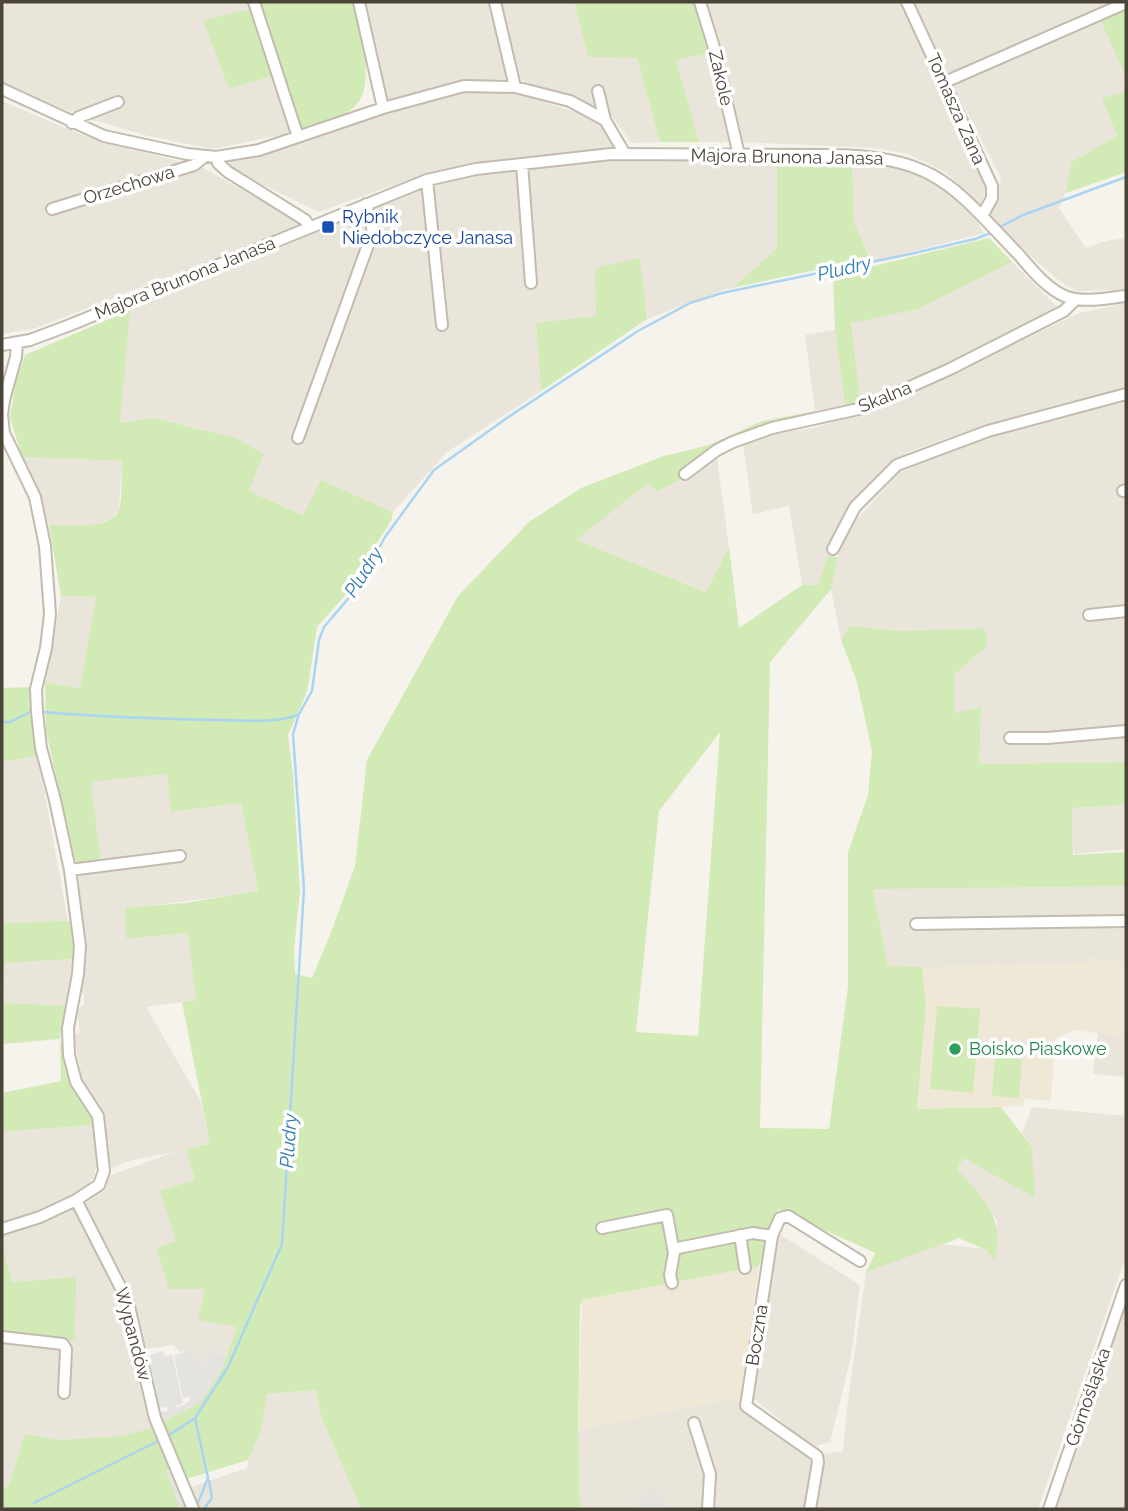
<svg xmlns="http://www.w3.org/2000/svg" width="1128" height="1511" viewBox="0 0 1128 1511" font-family="Raleway,sans-serif">
<style>
.residential{fill:#eae5da}
.education{fill:#efe8d6}
.green{fill:#d2eab5;fill-rule:evenodd}
.parking{fill:#e5e3e0}
.lines{fill:none;stroke-linecap:round;stroke-linejoin:round}
.stream{stroke:#a9d4f2;stroke-width:2.5}
.minor-casing{stroke:#c2bbae;stroke-width:14}
.minor{stroke:#fff;stroke-width:10}
.transit-dot{fill:#1a4fb4;stroke:#fff;stroke-width:2.5}
.leisure-dot{fill:#2e9e5b;stroke:#fff;stroke-width:2.5}
.labels{text-anchor:middle;stroke-width:7;stroke-linejoin:round;paint-order:stroke}
.street-label{font-size:18px;fill:#4b4439;stroke:#fff}
.transit-label{font-size:18px;fill:#164399;stroke:#fff;text-anchor:start}
.leisure-label{font-size:18px;fill:#27864d;stroke:#fff;text-anchor:start}
.water-label{font-size:19px;font-style:italic;fill:#2e7ab2;stroke:#fff}
</style>
<rect width="100%" height="100%" fill="#f6f3ec"/>
<path class="residential" d="M7,2H248L250,9L204,20L229,89L275,75L291,133L213,149L148,136L89,119L2,84V9Z
M364,2H574L588,57H637L660,142L631,143L609,112L516,78L467,82L388,100Z
M701,2H903L990,186L980,204L945,172L908,154L874,148L742,142Z
M914,2H1119L950,77Z
M1100,20L1126,77V92L1103,98L1117,136L1071,162L1068,188L1059,208L1086,248L1106,241L1124,238L1126,290L1076,291L1062,283L1028,254L989,215L1001,178L952,83Z
M711,53L733,142H699L676,60Z
M463,89L512,92L588,116L605,130L615,149L491,161L424,174L319,212L229,168L230,161L259,155Z
M2,101L80,134L203,168L303,224L36,328L2,334Z
M621,155L777,157V248L736,285L647,319L640,258L596,316L536,324L541,391L447,452L393,512L321,480L304,515L249,491L213,432L154,418L119,423L130,308L429,187L493,166Z
M852,159L905,166L939,182L971,212L984,233L872,262L854,222Z
M1012,262L1059,309L861,406L851,322L918,309Z
M1126,303V389L1065,403L956,435L908,452L856,499L836,535L818,585H802L789,506L753,514L743,444L728,449L717,458L729,547L707,592L575,540L647,484L660,491L697,471L726,448L751,438L817,427L906,399L930,384L1079,313Z
M835,330L845,405L815,411L805,335Z
M1126,401V762L978,764L981,707L954,714V675L986,647L982,628L902,631L851,626L841,640L831,589L839,551L857,519L900,472L914,464L958,447L1071,414Z
M22,457L122,461L119,510L112,519L89,526L49,525Z
M61,596L96,597L80,688L45,682Z
M38,756L68,921L2,923V762Z
M167,774L171,812L241,803L258,892L125,909L127,939L188,933L197,1000L146,1007L201,1102L210,1144L186,1149L195,1180L205,1289L237,1327L226,1356L210,1350L202,1373L188,1350L180,1352L173,1345L146,1349L145,1360L131,1297L124,1279L111,1258L82,1201L98,1189L108,1176L175,1152L132,1160L111,1168L81,1076L74,1034L80,1032L77,1010L84,1005V995L80,990L85,943L78,875L185,861L183,852L101,862L91,782Z
M1126,805V849L1074,854L1072,808Z
M1126,886V917L1073,916L910,922L909,928L1126,924V962L1088,959L1087,963L911,968L888,966L873,888Z
M75,959L65,1006L2,1004L4,963Z
M1098,1033L1126,1037V1077L1093,1074Z
M1032,1107L1126,1116V1256L1038,1509H805L816,1455L843,1451L847,1407L866,1272L943,1244L984,1249L994,1259L997,1220L957,1169L964,1158L1032,1147L1022,1133Z
M93,1125L97,1166L93,1179L86,1187L43,1209L2,1223V1132Z
M68,1209L75,1210L114,1280L125,1308L134,1358L152,1428L121,1436L59,1440L25,1434L9,1485L2,1491V1333L76,1277L11,1282L2,1243V1233Z
M770,1228L860,1285L851,1357L830,1442L813,1447L747,1393Z
M1126,1287V1509H1044Z
M316,1390L321,1416L361,1509H198L189,1488L247,1468L249,1456L261,1431L267,1394Z
M735,1397L812,1459L804,1509H580L578,1430Z"/>
<path class="education" d="M1087,959L1126,962V1037L1073,1030L1055,1039L1051,1101L1024,1099L1023,1106L917,1109L926,1006L922,967L1086,963Z
M759,1266L740,1401L734,1397L578,1430L582,1300Z"/>
<path class="green" d="M257,2H355C359,28 376,82 357,104C344,119 319,124 301,129Z
M574,2H695L711,53L676,60L699,142H660L637,58L588,57Z
M1126,8V77L1100,20Z
M250,9L275,75L229,89L203,20Z
M1126,92V172L1066,193L1071,162L1117,136L1102,98Z
M777,157L852,159L854,222L870,258L727,289L736,285L777,248Z
M989,238L1012,262L918,309L851,323L861,406L845,405L835,330L833,276Z
M640,258L647,319L541,391L536,323L596,316L595,268Z
M130,310L120,423L154,418L236,438L263,454L249,491L303,515L321,480L393,512L391,521L375,546L358,581L317,627L307,692L288,735L293,775L300,890L294,950L295,974L312,978L330,935L355,866L367,760L458,596L529,522L581,488L664,456L709,445L762,421L815,411L817,415L713,449L680,473L682,479L659,491L647,484L576,540L706,592L729,547L739,628L802,585H818L828,556L838,557L831,589L770,662L760,1128L829,1129L848,986V852L868,795L872,751L857,682L841,640L850,626L902,631L982,628L988,635L986,647L954,675V713L981,707L979,764L1126,762V805L1072,808L1073,855L1126,852V886L873,889L888,966L922,967L926,1006L917,1109L1001,1107L1032,1147L1035,1198L964,1158L957,1169C984,1199 1005,1217 995,1260L984,1249L956,1237L957,1239L866,1272L875,1253L778,1209L759,1266L582,1300L580,1307L578,1430L580,1509H361L321,1416L316,1390L267,1394L261,1431L248,1460L186,1479L164,1429L163,1421L199,1403L220,1373L237,1327L198,1320L205,1289H169L156,1248L176,1241L160,1191L195,1180L186,1149L210,1144L182,1002L196,1000L188,933L126,939L125,908L185,903L258,891L241,803L171,812L167,774L91,782L101,862L76,864L46,731L45,682L80,688L96,597L61,596L49,525C66,525 109,530 118,512C123,501 121,474 122,461L22,457L10,417L16,382L25,355ZM720,732L698,1036L636,1032L659,811Z
M32,687L38,756L2,762V688Z
M68,921L75,924V959L5,963L2,1003L65,1006L60,1039L94,1114L93,1125L2,1132V1093L61,1081L60,1039L2,1044V923Z
M937,1006L980,1009L973,1093L930,1089Z
M995,1056L1022,1058L1019,1098L992,1096Z
M2,1243L12,1282L76,1277L75,1340L2,1333Z
M152,1428L171,1468L166,1470L181,1509H2V1491L9,1485L25,1434L59,1440L121,1436Z"/>
<path class="parking" d="M189,1350L190,1355L197,1354L202,1372L210,1350L226,1356L220,1373L199,1403L163,1421L160,1411L166,1412L168,1410L167,1407L159,1408L148,1356L163,1351L165,1356L172,1354L183,1403L176,1405V1407L184,1405L191,1399L190,1396L183,1398L174,1356Z
M176,1465L192,1507L187,1509H181L166,1470Z
M653,1489L670,1509H641L636,1504Z"/>
<g class="lines">
<path class="stream" d="M1000,227L1023,215L1126,177
M43,712C101,717 159,719 217,720C244,720 272,724 298,715
M2,722H10L32,711
M195,1418L208,1478L197,1505
M166,1437L195,1418L228,1367L282,1244L304,889L293,734L299,714L312,691L319,640L324,627L358,587L385,537L434,470L507,418L638,331L690,303L722,293L910,254L975,239L991,233
M34,1503L160,1440
M204,1509L212,1498L209,1481"/>
<defs>
<path id="minor" d="M254,2L298,137
M359,2L383,108
M495,2L515,87
M700,2L713,44L739,155
M907,2L992,186V198L982,216
M945,82L1126,3
M2,89L104,136L187,154L216,157L259,150L383,108L464,86L515,87L570,101L605,120L625,154
M598,91L605,120
M72,123L79,117L118,102
M216,157L218,163L228,172L305,220L310,227
M522,164L531,283
M427,180L442,325
M52,209L194,165L204,157
M2,345L30,340L70,325L427,180L476,169L611,154L833,155C936,157 952,185 1019,255C1032,270 1048,290 1067,297C1086,303 1107,298 1126,296
M298,438L373,231L366,204
M685,474L717,450L733,442L772,428L863,408L950,369L1064,311L1076,299
M1123,491L1126,490
M833,549L855,507L897,465L988,431L1126,394
M1089,615L1126,611
M1010,738H1047L1126,731
M70,870L180,856
M916,924L1126,921
M76,1200L128,1302L155,1418L193,1509
M602,1228L667,1215L674,1253L670,1275L672,1283
M2,1229L40,1217L76,1200L99,1185L104,1171L98,1116L76,1082L69,1055L68,1028L78,974L80,946L70,870L55,800L41,748L37,712L36,689L46,648L50,614L45,546L35,497L4,433L2,415L4,400L16,357L17,343
M740,1235L745,1268
M673,1249L753,1233L772,1236
M2,1337L63,1344L66,1349L64,1393
M694,1423L710,1474L708,1509
M810,1509L818,1462L817,1456L746,1406L772,1236L780,1218L788,1216L860,1261
M1049,1509L1126,1285"/>
</defs>
<use href="#minor" class="minor-casing"/>
<use href="#minor" class="minor"/>
</g>
<rect class="transit-dot" x="321" y="220" width="14" height="14" rx="3.5"/>
<circle class="leisure-dot" cx="955" cy="1049" r="7"/>
<g class="labels">
<g class="street-label">
<text transform="translate(721 78) rotate(77)" y="6">Zakole</text>
<text transform="translate(956 109) rotate(66)" y="6">Tomasza Zana</text>
<text transform="translate(787 157) rotate(1)" y="6">Majora Brunona Janasa</text>
<text transform="translate(129 185) rotate(-17)" y="6">Orzechowa</text>
<text transform="translate(185 278) rotate(-22)" y="6">Majora Brunona Janasa</text>
<text transform="translate(885 397) rotate(-22)" y="6">Skalna</text>
<text transform="translate(133 1334) rotate(75)" y="6">Wypandów</text>
<text transform="translate(757 1335) rotate(-81)" y="6">Boczna</text>
<text transform="translate(1088 1397) rotate(-71)" y="6">Górnośląska</text>
</g>
<g class="transit-label">
<text x="342" y="223">Rybnik<tspan x="342" dy="21">Niedobczyce Janasa</tspan></text>
</g>
<g class="leisure-label">
<text x="969" y="1055">Boisko Piaskowe</text>
</g>
<g class="water-label">
<text transform="translate(844 268) rotate(-13)" y="7">Pludry</text>
<text transform="translate(363 572) rotate(-58)" y="7">Pludry</text>
<text transform="translate(288 1141) rotate(-86)" y="7">Pludry</text>
</g>
</g>
<rect width="1128" height="1511" fill="none" stroke="#4b4439" stroke-width="7"/>
</svg>
